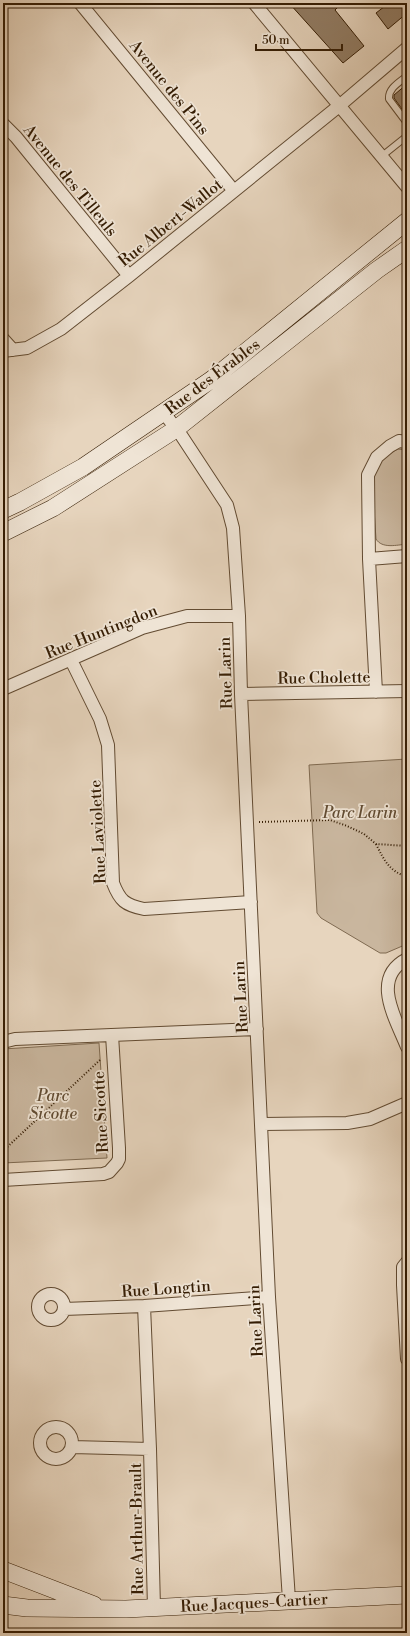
<svg xmlns="http://www.w3.org/2000/svg" width="410" height="1636" viewBox="0 0 410 1636" font-family="'Libre Bodoni',serif">
<style>
.green{fill:#c9b69e;stroke:#7f6a51}
.building{fill:#927d65;stroke:#351d04}
.lines{fill:none;stroke-linecap:round;stroke-linejoin:round}
.lane-casing{stroke:#624b32;stroke-width:8}
.street-casing{stroke:#624b32;stroke-width:14}
.secondary-casing{stroke:#351d04;stroke-width:18}
.path{stroke:#351d04;stroke-width:2;stroke-dasharray:1 2;stroke-linecap:butt}
.lane{stroke:#efe4d5;stroke-width:6}
.street{stroke:#efe4d5;stroke-width:12}
.secondary{stroke:#efe4d5;stroke-width:17}
.labels{text-anchor:middle;stroke-width:3.5;stroke-linejoin:round;paint-order:stroke}
.street-label{font-size:16px;fill:#351d04;stroke:#efe4d5}
.park-label{font-size:16px;font-style:italic;fill:#614b32;stroke:#efe4d5}
</style>
<rect width="100%" height="100%" fill="#e7d5be"/>
<filter id="stains"><feTurbulence type="fractalNoise" baseFrequency=".005" numOctaves="4"/><feColorMatrix values="0 0 0 0 .2 0 0 0 0 .09 0 0 0 0 .02 0 0 0 .5 -.17"/></filter>
<radialGradient id="worn" r=".72"><stop offset=".6" stop-color="#630" stop-opacity="0"/><stop offset="1" stop-color="#630" stop-opacity=".3"/></radialGradient>
<path class="green" d="M398,449L407,450V544C397,545 382,549 376,539L372,479L379,464L386,456Z
M407,759V944L386,953H380L321,918L317,913L309,765Z
M99,1043L107,1158L3,1163V1049Z"/>
<path class="building" d="M289,3H342L335,10L364,46L343,63Z
M389,3H407V13L388,29L376,13Z
M407,84V116L394,98V95Z"/>
<g class="lines">
<defs>
<path id="lane" d="M407,76C400,82 388,88 389,99L407,123
M382,156L407,136"/>
<path id="street" d="M80,3L234,191
M254,3L407,187
M3,124L16,137L129,276
M3,339L13,350
M3,351L27,348L61,329L129,276L339,106L407,48
M164,413L181,435L227,505L233,528L239,616L241,694L269,1297L289,1600
M369,559L407,556
M71,660L100,719L108,745L113,883C120,901 125,905 144,909L251,902
M3,689L142,628L187,616H239
M376,692L369,559L368,475L377,457L390,446L399,441L407,442
M241,694L407,691
M407,959C370,978 396,1019 407,1047
M3,1042L15,1039L257,1029
M262,1124L347,1123L370,1119L407,1103
M3,1180L103,1174L109,1172L117,1163L119,1159V1148L112,1035
M407,1262L403,1267V1285L407,1359
M38 1307a13 13 0 1 1 26 0a13 13 0 1 1-26 0Z
M144,1306L150,1449L154,1608
M64,1309L144,1306L269,1297
M40 1443a16 16 0 1 1 32 0a16 16 0 1 1-32 0Z
M72,1447L150,1449"/>
<path id="secondary" d="M3,510L20,502L83,467L211,380L407,221
M3,533L53,508L176,429L377,270L407,249
M3,1570L94,1605
M3,1605L27,1608L126,1609L407,1595"/>
</defs>
<use href="#lane" class="lane-casing"/>
<use href="#street" class="street-casing"/>
<use href="#secondary" class="secondary-casing"/>
<path class="path" d="M259,822L330,820L347,826L364,834L376,844L407,846
M376,844C384,860 389,871 407,877
M3,1151L101,1059"/>
<use href="#lane" class="lane"/>
<use href="#street" class="street"/>
<use href="#secondary" class="secondary"/>
</g>
<g class="labels">
<g class="street-label">
<text transform="translate(170 87) rotate(51)" y="6">Avenue des Pins</text>
<text transform="translate(71 180) rotate(51)" y="6">Avenue des Tilleuls</text>
<text transform="translate(170 222) rotate(-39)" y="6">Rue Albert-Wallot</text>
<text transform="translate(212 376) rotate(-37)" y="6">Rue des Érables</text>
<text transform="translate(101 631) rotate(-22)" y="6">Rue Huntingdon</text>
<text transform="translate(225 673) rotate(-92)" y="6">Rue Larin</text>
<text transform="translate(324 677) rotate(-1)" y="6">Rue Cholette</text>
<text transform="translate(97 832) rotate(-93)" y="6">Rue Laviolette</text>
<text transform="translate(240 997) rotate(-93)" y="6">Rue Larin</text>
<text transform="translate(100 1112) rotate(-93)" y="6">Rue Sicotte</text>
<text transform="translate(166 1288) rotate(-4)" y="6">Rue Longtin</text>
<text transform="translate(255 1321) rotate(-93)" y="6">Rue Larin</text>
<text transform="translate(136 1529) rotate(-91)" y="6">Rue Arthur-Brault</text>
<text transform="translate(254 1602) rotate(-3)" y="6">Rue Jacques-Cartier</text>
</g>
<g class="park-label">
<text x="360" y="818">Parc Larin</text>
<text x="53" y="1101">Parc<tspan x="53" dy="18">Sicotte</tspan></text>
</g>
</g>
<rect width="410" height="1636" fill="none" stroke="#e7d5be" stroke-width="16"/>
<rect x="4" y="4" width="402" height="1628" fill="none" stroke="#351d04" stroke-width="2"/>
<rect x="8" y="8" width="394" height="1620" fill="none" stroke="#351d04"/>
<path d="M256 44v6h86v-6" fill="none" stroke="#351d04" stroke-width="2"/>
<text x="262" y="44" font-size="12" fill="#351d04" stroke="#efe4d5" stroke-width="3" paint-order="stroke">50 m</text>
<rect width="100%" height="100%" filter="url(#stains)"/>
<rect width="100%" height="100%" fill="url(#worn)"/>
</svg>
